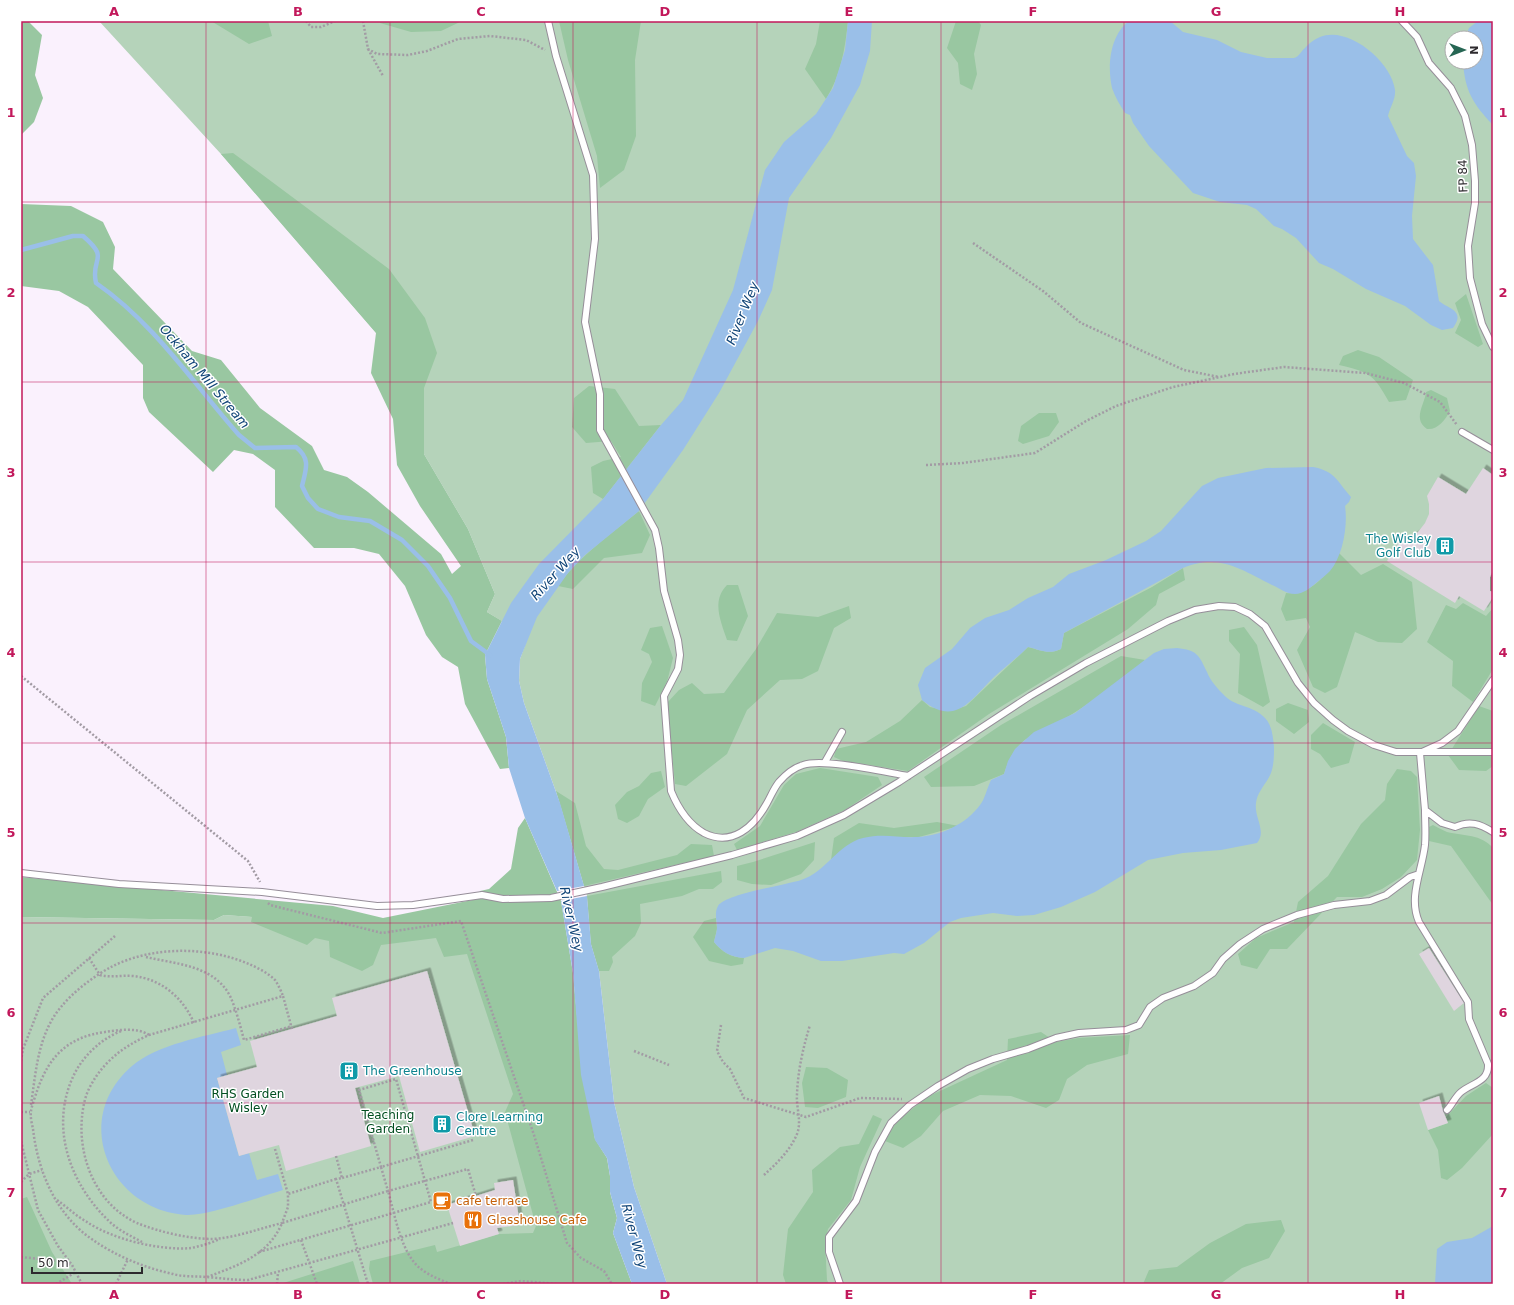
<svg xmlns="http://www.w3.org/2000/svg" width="1514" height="1305" viewBox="0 0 1514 1305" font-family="'DejaVu Sans',sans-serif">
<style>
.green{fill:#b5d3ba;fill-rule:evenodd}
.forest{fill:#99c7a1}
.water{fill:#9abfe8}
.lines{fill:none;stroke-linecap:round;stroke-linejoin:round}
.stream{stroke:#9abfe8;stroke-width:4.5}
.building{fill:#dfd5df;filter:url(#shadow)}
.service-casing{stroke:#968e99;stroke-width:8}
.path{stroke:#a29ba4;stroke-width:2.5;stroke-dasharray:2 2;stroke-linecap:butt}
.service{stroke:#fff;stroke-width:6}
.grid{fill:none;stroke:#c2185b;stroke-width:1;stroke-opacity:0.55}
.labels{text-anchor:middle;stroke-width:3;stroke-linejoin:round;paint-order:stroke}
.street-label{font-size:12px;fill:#2d2a2e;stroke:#fff}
.culture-label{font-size:12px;fill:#0d838f;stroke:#fff;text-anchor:start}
.park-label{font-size:12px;fill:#014e20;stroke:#fff}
.food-label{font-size:12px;fill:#c56008;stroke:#fff;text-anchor:start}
.water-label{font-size:13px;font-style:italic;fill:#104477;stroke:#fff}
.neatline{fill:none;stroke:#c2185b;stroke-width:1.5}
.grid-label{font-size:13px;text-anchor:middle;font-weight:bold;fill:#c2185b}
</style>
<defs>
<filter id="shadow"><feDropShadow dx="3.5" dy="-3.5" stdDeviation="0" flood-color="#0004"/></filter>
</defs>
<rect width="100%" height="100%" fill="#faf1fd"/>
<path class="green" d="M99,21H1493V1284H667L634,1187L614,1102L599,971L591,944L587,896L560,803L524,703L519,681L520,659L528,637L487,612L495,594L468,529L424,454V388L221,154ZM1452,38H1476V62H1452Z
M224,915L281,919L458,925L605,1284H21V917L214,920Z"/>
<path class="forest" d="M21,21H28L42,35L35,75L43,98L34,122L21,135Z
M211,21H268L272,36L249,44Z
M380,21H462L441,31L411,32L380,23Z
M559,21H641L635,60L636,136L624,170L600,188L597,156L568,60Z
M820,21H848C845,49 841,75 826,99L805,69L816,44Z
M956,21H978L981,25L974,54L977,74L972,90L960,84L958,63L947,48Z
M233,153L389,269L425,318L437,353L424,388V454L468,529L495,594L487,612L502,621L485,655L487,679L506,737L509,768L500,769L465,704L458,667L442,657L426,635L405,586L379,554L354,548H314L275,507V470L253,454L234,450L213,472L149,412L143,398V365L88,307L59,291L21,286V204L71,206L103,222L115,247L113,269L192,351L221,360L260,408L312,446L324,470L347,477L368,492L441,554L452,574L461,566L420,506L397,465L393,419L371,373L376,333L221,154Z
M1466,294L1483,344L1478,347L1455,333L1461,320L1455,303Z
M1358,350L1379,357L1413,380L1406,400L1389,402C1374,375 1370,372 1339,365L1343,356Z
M589,386L615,389L639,426L661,425L603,499L593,493L591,467L603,461L621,457L611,441L586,443L572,427L574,398Z
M1431,390L1447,398L1450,411C1445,420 1438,430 1427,429C1412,419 1425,404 1426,392Z
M1039,413H1056L1059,422L1049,436L1023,444L1018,441L1021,426Z
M639,511L650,535L642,553L604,558L573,589L558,586C579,556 611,534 639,511Z
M1339,553L1361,575L1383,564L1412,582L1417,629L1402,643L1378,642L1355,632L1337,687L1325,693L1313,687L1297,650L1310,627L1306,618L1286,621L1281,609L1286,593C1311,596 1329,573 1339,553Z
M1183,568L1185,580L1159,594L1156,605L1128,629L989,714L908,771L843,761L834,757L836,749L866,742L900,721L922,700L930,707L950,711L966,706L1028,647C1041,650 1048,655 1061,649L1064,633L1152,587Z
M727,585H738L748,616L737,641L727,640C721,622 711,601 727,585Z
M1463,603L1486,616L1493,608V669L1473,702L1452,686L1453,661L1427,642L1446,605L1456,609Z
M849,606L851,618L834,628L818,671L802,679L780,680L747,710L727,754L686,786L675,784L667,703L679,690L692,683L704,694L724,693L756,649L777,613L818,617Z
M662,626L673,658L667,682L655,706L641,701L642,683L652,662L649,654L641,650L650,628Z
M1244,627L1257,645L1270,702L1263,707L1238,693L1240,654L1229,641V630Z
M1121,656L1145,660C1124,678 1101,696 1077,711C1044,734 1017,730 1004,774L974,786L931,787L924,777L1001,725Z
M1288,703L1308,710L1309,722L1294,734L1276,721V709Z
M1479,706L1493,711V766L1486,771L1459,770L1448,755Z
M1323,723L1355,742L1349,763L1331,768L1320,754L1311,749V735Z
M820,768L878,777L882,785L845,810L796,832L737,850L734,844L760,826L784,785L796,774Z
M1397,769L1411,771L1417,777L1420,830L1417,860L1401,877L1382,889L1362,897H1337L1287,949H1270L1257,969L1241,965L1238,954L1256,938L1294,922L1298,902L1328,876L1361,824L1385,800L1387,784Z
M661,771L665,787L648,799L639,816L627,823L618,819L615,805L627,792L639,786L651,773Z
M556,791L575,803L586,846L604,869L618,870L677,855L691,844L712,845L714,856L584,886Z
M525,818L561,901L573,973L579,1037L595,1139L607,1158L610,1176V1192L617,1218L613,1233L632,1284H373L369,1269L370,1261L435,1245L437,1252L499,1234L533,1233L536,1226L505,1112L513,1094L467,954L444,957L436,938L381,945L373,965L362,971L330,957L329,941L315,938L307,945L251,922L252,917L224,915L214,920L21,917V877L333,906L383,918L477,899L480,891L489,889L511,869L518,828Z
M937,822L959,826L919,837H904L841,851L831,860L834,838L859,823L894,828Z
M1433,825C1437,827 1442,830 1447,832C1464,836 1481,834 1493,848V905L1451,846L1429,841V827Z
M815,842L814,860L801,874L771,885L752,884L737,880V866L753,862Z
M721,871L722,882L713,889H699L682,896L640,904L641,923L635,936L612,957L613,962L609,971H599L591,944L587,896Z
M716,918L717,929L714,942C722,952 731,957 744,958L743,964L731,966L709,961L693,937L704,921Z
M1041,1032L1056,1042L1078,1038L1130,1035L1128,1054L1087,1065L1067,1079L1059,1100L1046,1108L1011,1096L980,1095L943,1111L921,1136L903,1148L885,1141L896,1122L927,1097L1007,1060L1008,1039Z
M806,1067L827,1068L848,1080L846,1097L818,1108L805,1107L802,1083Z
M1486,1083L1493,1088V1134L1462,1168L1447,1180L1441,1178L1438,1150L1428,1130L1448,1123L1446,1117L1466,1096Z
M873,1115L882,1119L860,1167L851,1200L828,1229L825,1242L827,1280L829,1284H786L783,1275L788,1229L813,1192L812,1170L840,1147L859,1144Z
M27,1197L52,1252L72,1284H21V1199Z
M1281,1220L1285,1231L1269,1258L1242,1268L1220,1284H1143L1149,1270L1177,1267L1210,1243L1246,1224Z
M353,1261L360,1284H280Z"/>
<path class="water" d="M848,21H872L870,51L860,85L831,138L789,198L772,290L758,321L719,393L683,450L639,511L585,555L568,573L537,617L520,659L519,681L524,703L560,803L584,886L557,891L525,818L509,768L506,737L487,679L485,655L511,603L539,564L603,499L661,425L683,400L733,290L765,170L784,142L816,114L833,88L845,50Z
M1129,21H1170L1183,32L1217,40L1241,52L1267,58H1294C1300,56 1300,52 1305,48C1308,44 1315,39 1320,37C1348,25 1392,62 1395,90C1396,99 1390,107 1388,116L1407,156L1414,163L1416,176L1412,216L1413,239L1433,265L1439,301C1448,309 1466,310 1453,328L1442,330L1431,325L1405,306L1366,289L1333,269L1319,263L1296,238L1282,229L1274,226L1256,209L1247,205L1220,202L1193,193L1149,146L1133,123L1130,115L1125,113C1120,105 1115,97 1112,88C1107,66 1110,35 1129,21Z
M1478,21H1493V125C1473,104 1465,91 1463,62H1476V38H1465L1469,28Z
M1313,467C1335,471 1337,481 1351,497L1349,502L1345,506C1348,525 1343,556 1330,571C1326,575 1321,579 1316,583C1310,588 1303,594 1295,594C1286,594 1280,588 1272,585C1240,569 1219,553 1183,568L1064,633L1061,649C1048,655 1041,650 1028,647C1017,658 1004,668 993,678C970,701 955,727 922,700L918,685L925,668L952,649L970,628L985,618L1009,610L1028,598L1053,587L1069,574L1106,560L1146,541L1161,531L1202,486L1218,478L1266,468Z
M1177,648C1197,650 1199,655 1207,672C1210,680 1217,688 1223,694C1234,707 1253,705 1265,718C1272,725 1273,737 1274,747C1274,757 1274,770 1268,779C1263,787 1257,794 1256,803C1254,818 1267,831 1257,843L1221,850L1183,853L1148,860L1095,892L1061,907L1034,915L1017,916L993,913L961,918L950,922L924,943L904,954L894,953L842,961H821L793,951L775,948L744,958C731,957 722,952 714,942C715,937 717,932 717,927C717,921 714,913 718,906C725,894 786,885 801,880C826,872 838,844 863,838C883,833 898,838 917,837C941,836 966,824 980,805C985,799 987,788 991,780L1004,774L1008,761L1015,749L1034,732L1075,713L1154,653L1164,649Z
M587,896L591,944L599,971L614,1102L634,1187L667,1284H632L613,1233L617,1218L610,1192V1176L607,1158L595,1140L581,1075L573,973L561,901Z
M236,1028L241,1045L221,1052L227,1075L217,1078L239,1156L249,1153L257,1180L278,1174L283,1190C259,1197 209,1216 186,1215C109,1210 70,1119 132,1066C158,1044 203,1037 236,1028Z
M1493,1226V1284H1435L1437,1249L1447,1242L1472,1238Z"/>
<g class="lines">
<path class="stream" d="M21,250L73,236H83C111,260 90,257 96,283C154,323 193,383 239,435L255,448L296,447C311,459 306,469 302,486L308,498L318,509L339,517L370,521L402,540L428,566L450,598L471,641L490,655"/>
</g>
<path class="building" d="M1483,468L1493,475V570L1490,577V591L1493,592V597L1484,611L1459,596L1455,603L1387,561L1398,544L1408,540L1418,532L1425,523L1429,514V504L1427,496L1438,477L1466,494Z
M1429,948L1464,1003L1454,1011L1419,954Z
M427,971L475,1136L420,1152L399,1076L355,1088L371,1146L286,1171L279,1145L239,1156L217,1078L257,1067L250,1041L337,1016L332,998Z
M1439,1096L1443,1111L1448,1123L1428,1130L1419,1103Z
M513,1180L520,1225L497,1228L499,1234L460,1246L447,1205L495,1190L494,1183Z"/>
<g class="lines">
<defs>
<path id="service" d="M548,21L556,56L593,175L595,239L585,322L600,394V430L655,530L659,548L664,591L678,640L680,655L678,669L664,696L671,791C678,808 688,824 704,833C732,847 754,827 767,803C771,796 774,788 779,782C786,774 793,768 803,765C824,758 884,772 908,776
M1402,21L1417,37L1429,63L1451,88L1465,116L1472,145L1475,181V203L1468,246L1470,278L1482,324L1493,347
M1462,432L1493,450
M1493,680L1458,731L1442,743L1420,753L1425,810L1442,823L1455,827C1470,820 1480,824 1493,832
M825,762L842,732
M1425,810C1425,822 1426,834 1425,845C1422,871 1408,897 1419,922L1468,1002L1469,1019L1488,1064C1489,1082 1472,1083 1461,1092C1455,1097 1452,1105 1447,1110
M21,873L119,884L262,892L377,906L413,905L482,895L503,899L551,898L602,887L732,855L797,836L844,815L899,782L1030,696L1086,663L1168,621L1195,610L1219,606L1235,607L1250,614L1265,626L1298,683L1314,703L1333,720L1348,731L1374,745L1396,752H1493
M840,1284L829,1252V1237L856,1201L875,1152L891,1123L910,1105L938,1086L968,1069L993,1059L1028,1049L1056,1038L1079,1033L1126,1030L1139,1025L1150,1007L1163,998L1194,986L1213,973L1223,959L1240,944L1263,929L1297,915L1334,905L1370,901L1386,895L1410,877L1419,874"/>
</defs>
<use href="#service" class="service-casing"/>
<path class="path" d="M306,21L311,27H321L335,21
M363,21L368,49L377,54L408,55L427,51L458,39L490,36L526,40L545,50
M368,49L383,76
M973,243L1043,291L1081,323L1184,370L1219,377
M926,465L963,463L1035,453L1086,421L1116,406L1173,387L1234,374L1284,367L1365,373L1404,383L1440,402L1457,425
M21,676L248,861L260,882
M268,903L270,905L382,933L461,921L534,1135L567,1243L581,1258L604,1271L612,1284
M146,957C175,964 214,965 230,996C236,1009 240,1025 244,1040L292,1026
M89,958L100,975C111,978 121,975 133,976C162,979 183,998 194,1023
M721,1025L717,1051L723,1062L730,1069L744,1098L806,1117L860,1098L902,1099
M292,1029L283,996L149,1035C124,1046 104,1061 91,1085C85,1095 83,1107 82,1117C78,1159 97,1205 137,1223C159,1232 199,1242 223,1238C243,1235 262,1228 282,1223L288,1207V1194L336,1179
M121,1031C99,1040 81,1058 72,1079C50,1130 71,1186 111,1223C120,1231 131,1236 142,1242
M149,1035C137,1027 119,1030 105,1032C68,1037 49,1056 37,1091C35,1097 32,1105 31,1111C30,1117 32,1124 33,1129C38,1172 56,1215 93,1240C116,1256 145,1268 173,1274C183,1277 195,1276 206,1277C220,1278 233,1280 248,1280L453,1223
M634,1051L669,1065
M21,1061L23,1049L43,998L115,936
M31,1105C36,1071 38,1034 61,1007C73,992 94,976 111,967C152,946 207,946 249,964C258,968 268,973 275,980C278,984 281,991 283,996
M21,1112H30
M473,1140L381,1167L388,1191L468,1169L476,1196
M21,1141L38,1210L58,1246L72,1265
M275,1149L288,1194
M336,1156L342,1178L336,1179L368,1284
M764,1175C776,1164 790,1151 797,1134C802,1121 796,1108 797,1094C798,1070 803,1048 810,1025
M21,1182L29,1174L42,1170
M57,1200C67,1207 76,1216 87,1222C112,1239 160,1251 191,1248C201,1246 211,1243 220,1239
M301,1240L317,1284
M259,1252L431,1202L396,1079L359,1090L381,1167L342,1178
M21,1257L59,1261L72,1265L82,1284
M207,1277C237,1266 269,1255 282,1223L388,1191C395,1215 401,1254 421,1269C430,1276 441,1280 451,1284
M56,1284L76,1272
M116,1284L128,1259
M277,1284L278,1273
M503,1284L521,1281L558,1284"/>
<use href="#service" class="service"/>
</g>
<path class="grid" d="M206,21V1284M390,21V1284M573,21V1284M757,21V1284M941,21V1284M1124,21V1284M1308,21V1284M21,202H1493M21,382H1493M21,562H1493M21,743H1493M21,923H1493M21,1103H1493"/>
<defs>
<symbol id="building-square" viewBox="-11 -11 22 22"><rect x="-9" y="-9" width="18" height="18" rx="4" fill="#0f9aa8" stroke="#fff"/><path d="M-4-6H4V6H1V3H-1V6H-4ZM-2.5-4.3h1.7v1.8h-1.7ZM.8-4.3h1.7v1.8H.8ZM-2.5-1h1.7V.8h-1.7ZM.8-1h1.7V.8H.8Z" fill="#fff"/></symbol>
<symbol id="cafe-square" viewBox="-11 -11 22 22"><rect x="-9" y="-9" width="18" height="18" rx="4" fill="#e8710a" stroke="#fff"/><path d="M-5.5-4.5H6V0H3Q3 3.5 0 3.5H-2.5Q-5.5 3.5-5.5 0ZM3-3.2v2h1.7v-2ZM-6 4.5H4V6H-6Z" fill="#fff"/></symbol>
<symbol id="restaurant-square" viewBox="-11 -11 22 22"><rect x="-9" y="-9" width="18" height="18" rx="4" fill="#e8710a" stroke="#fff"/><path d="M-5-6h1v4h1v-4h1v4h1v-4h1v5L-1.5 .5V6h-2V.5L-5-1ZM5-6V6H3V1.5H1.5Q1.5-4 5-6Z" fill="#fff"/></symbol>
</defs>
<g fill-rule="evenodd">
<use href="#building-square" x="1434" y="535" width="22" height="22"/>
<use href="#building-square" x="338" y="1060" width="22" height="22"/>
<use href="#building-square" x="431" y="1113" width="22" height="22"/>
<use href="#cafe-square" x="431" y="1190" width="22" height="22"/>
<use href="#restaurant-square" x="462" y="1209" width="22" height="22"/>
</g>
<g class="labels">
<g class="street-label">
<text transform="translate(1463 176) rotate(-92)" y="4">FP 84</text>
</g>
<g class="culture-label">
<text x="1431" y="543" text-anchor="end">The Wisley<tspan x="1431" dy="14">Golf Club</tspan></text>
<text x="363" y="1075">The Greenhouse</text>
<text x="456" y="1121">Clore Learning<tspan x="456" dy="14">Centre</tspan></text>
</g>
<g class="park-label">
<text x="248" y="1098">RHS Garden<tspan x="248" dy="14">Wisley</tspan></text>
<text x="388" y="1119">Teaching<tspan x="388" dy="14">Garden</tspan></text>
</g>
<g class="food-label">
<text x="456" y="1205">cafe terrace</text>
<text x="487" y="1224">Glasshouse Cafe</text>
</g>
<g class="water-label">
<text transform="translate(742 313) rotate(-68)" y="5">River Wey</text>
<text transform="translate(205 376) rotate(50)" y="5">Ockham Mill Stream</text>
<text transform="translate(555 573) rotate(-48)" y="5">River Wey</text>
<text transform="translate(572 919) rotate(77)" y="5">River Wey</text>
<text transform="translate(635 1236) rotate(75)" y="5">River Wey</text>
</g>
</g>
<rect width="1514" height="1305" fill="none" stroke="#ffffff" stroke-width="44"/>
<g transform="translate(1464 50) rotate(90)"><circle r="19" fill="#ffffff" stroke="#abaaab"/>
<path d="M0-3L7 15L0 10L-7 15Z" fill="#266653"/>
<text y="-6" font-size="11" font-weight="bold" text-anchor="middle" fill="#2d2a2e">N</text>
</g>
<path d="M32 1267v6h110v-6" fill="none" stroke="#2d2a2e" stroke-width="2"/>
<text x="38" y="1267" font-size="12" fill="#2d2a2e" stroke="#ffffff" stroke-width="3" paint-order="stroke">50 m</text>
<rect x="22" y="22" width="1470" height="1261" class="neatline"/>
<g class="grid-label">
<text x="114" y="16">A</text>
<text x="298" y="16">B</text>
<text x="481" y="16">C</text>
<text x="665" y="16">D</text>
<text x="849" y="16">E</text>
<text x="1033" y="16">F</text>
<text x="1216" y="16">G</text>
<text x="1400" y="16">H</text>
<text x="11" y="117">1</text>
<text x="1503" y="117">1</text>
<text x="11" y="297">2</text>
<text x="1503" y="297">2</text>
<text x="11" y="477">3</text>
<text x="1503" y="477">3</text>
<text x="11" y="657">4</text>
<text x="1503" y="657">4</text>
<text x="11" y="837">5</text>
<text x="1503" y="837">5</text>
<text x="11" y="1017">6</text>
<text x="1503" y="1017">6</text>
<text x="11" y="1197">7</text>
<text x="1503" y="1197">7</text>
<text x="114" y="1299">A</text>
<text x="298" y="1299">B</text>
<text x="481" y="1299">C</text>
<text x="665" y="1299">D</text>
<text x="849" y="1299">E</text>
<text x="1033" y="1299">F</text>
<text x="1216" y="1299">G</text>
<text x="1400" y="1299">H</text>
</g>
</svg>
